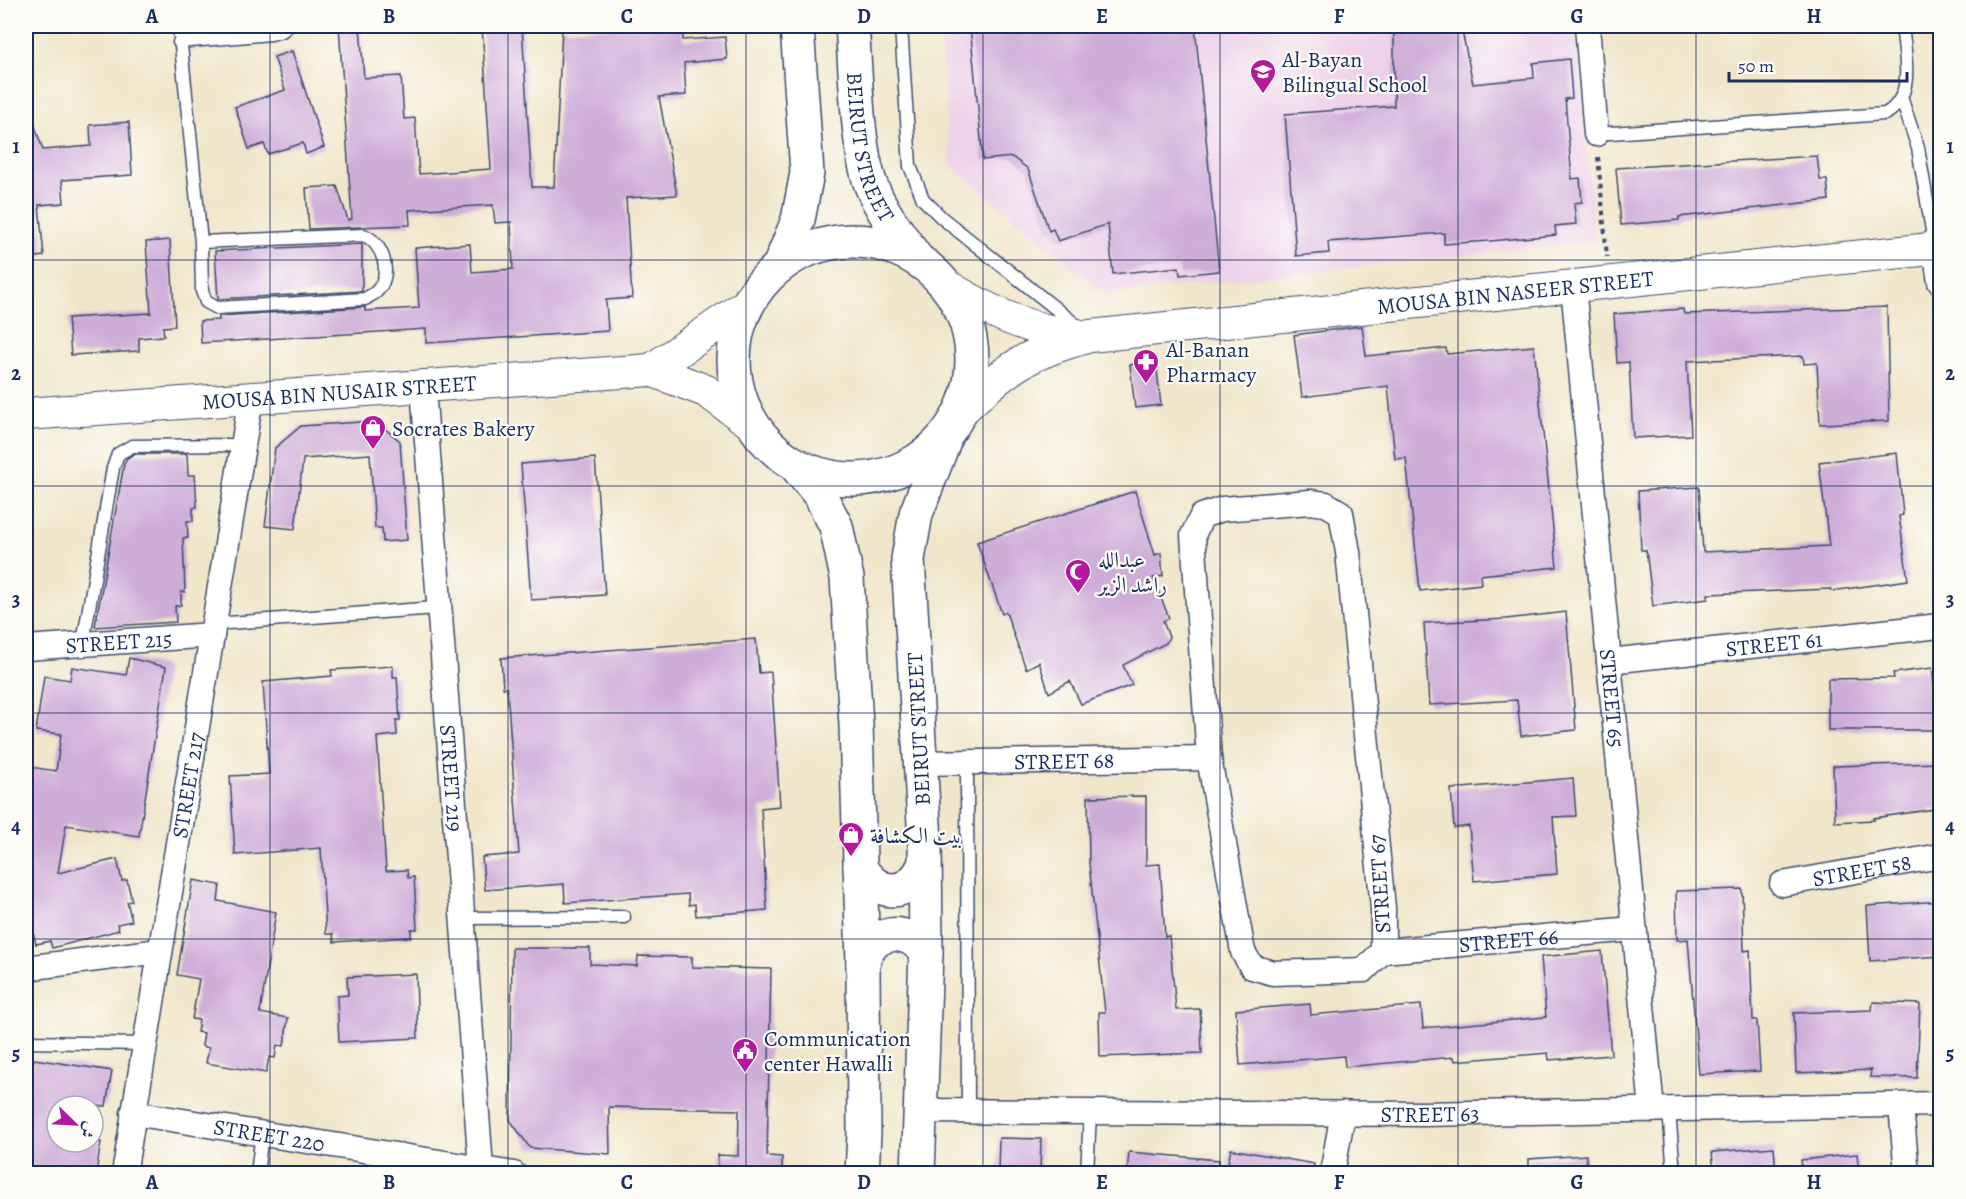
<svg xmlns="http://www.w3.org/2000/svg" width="1966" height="1199" viewBox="0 0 1966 1199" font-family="Alegreya,Amiri,serif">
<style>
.built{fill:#edd1e9}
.building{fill:#cfadd9}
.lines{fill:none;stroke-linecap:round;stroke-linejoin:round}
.service-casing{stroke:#3b4a6e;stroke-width:15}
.minor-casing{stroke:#3b4a6e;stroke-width:27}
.tertiary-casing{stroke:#3b4a6e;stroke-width:34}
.secondary-casing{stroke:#3b4a6e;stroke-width:36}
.path{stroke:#3b4a6e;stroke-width:4;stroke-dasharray:4.5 4.5;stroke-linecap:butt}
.service{stroke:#fff;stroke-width:12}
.minor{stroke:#fff;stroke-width:24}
.tertiary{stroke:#fff;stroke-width:32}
.secondary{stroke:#fff;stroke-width:33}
.grid{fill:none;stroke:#1b2f5e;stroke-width:1.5;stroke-opacity:0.55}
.labels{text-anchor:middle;stroke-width:4.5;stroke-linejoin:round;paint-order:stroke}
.poi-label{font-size:22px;fill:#1b2f5e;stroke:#fdfcf7;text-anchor:start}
.street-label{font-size:22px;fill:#1b2f5e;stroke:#fdfcf7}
.neatline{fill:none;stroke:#1b2f5e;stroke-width:2}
.grid-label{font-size:20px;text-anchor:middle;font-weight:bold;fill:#1b2f5e}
</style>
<rect width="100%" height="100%" fill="#fdfcf7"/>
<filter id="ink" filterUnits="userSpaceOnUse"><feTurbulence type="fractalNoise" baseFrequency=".0167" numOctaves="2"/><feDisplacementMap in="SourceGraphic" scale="12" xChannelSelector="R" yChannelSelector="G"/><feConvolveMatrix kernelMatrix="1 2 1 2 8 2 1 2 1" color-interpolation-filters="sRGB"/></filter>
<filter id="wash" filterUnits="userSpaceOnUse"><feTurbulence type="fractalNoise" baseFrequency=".008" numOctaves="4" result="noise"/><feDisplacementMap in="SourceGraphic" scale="24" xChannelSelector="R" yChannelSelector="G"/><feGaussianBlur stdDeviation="1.35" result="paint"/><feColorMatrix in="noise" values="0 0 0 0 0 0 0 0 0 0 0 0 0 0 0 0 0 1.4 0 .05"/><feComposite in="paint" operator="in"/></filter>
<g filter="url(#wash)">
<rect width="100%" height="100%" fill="#f0e6ca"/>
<path class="built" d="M939,26H1575L1595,241L1106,294L950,165Z"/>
<g id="blocks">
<path class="building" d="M339,26H360L364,78L401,76L404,119L415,118L419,174L491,169L482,26H522L532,187H554L562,29L683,26V40L725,37L727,59L684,63L686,95L659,97L677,195L626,198L632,298L606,300L608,331L426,343V329L201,343L200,321L219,320V316L365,307V311L419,308L415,248L470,244L472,272L513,269L511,222L495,223L493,205L409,210L410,225L309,229L306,188L337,186L348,220L352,219Z
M970,26H1195L1219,271L1180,275L1179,267L1113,274L1108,224L1058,241L1053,229L1049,231L1028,169L1012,157L983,160Z
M1394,26H1461L1473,84L1534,78L1533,63L1569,59L1572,98L1565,99L1572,179L1580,178L1582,202L1574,203L1576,224L1555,226L1556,235L1490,241L1444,244V233L1328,242L1329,253L1296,256L1285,114L1394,106Z
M292,51L324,147L306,154L303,143L268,154L264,144L249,149L235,107L285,90L274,57Z
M29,109L43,150L91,146L90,125L129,122L132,175L62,180L64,203L39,205L44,256L26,258V110Z
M1817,156L1820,180H1827L1829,200L1679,217V220L1621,225L1616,168Z
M170,240L175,326L163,327L164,336L139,338V351L71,355L68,318L151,313L146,242Z
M362,244V291L218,299L215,251Z
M1887,307L1889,421L1820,424L1817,363L1804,364L1803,356L1687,361L1691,435L1633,438L1629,362L1617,363L1614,314L1683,309L1684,314Z
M1362,326L1366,356L1446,348L1447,354L1534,346L1557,567L1480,575L1481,584L1420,591L1406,458L1395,459L1388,386L1302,397L1294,335Z
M1156,362L1161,405L1135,408L1130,365Z
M375,421L400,441L407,540L383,542L382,528H375L370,454L303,459L295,529L265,526L275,448L301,426Z
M1897,453L1903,515L1899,516L1908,580L1832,591L1831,589L1708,594V599L1653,606L1646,550H1641L1638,491L1699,487L1703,552L1829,546L1819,462Z
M134,454H187L188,475H195L197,507L193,508V521H187L188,538H183L185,592H181V605L175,606L176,622L95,627L124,464L127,458Z
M595,458L605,595L531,600L521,464Z
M1135,491L1155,555L1161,553L1163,576L1153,578L1169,618L1163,621L1169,637L1166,643L1123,665L1132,685L1081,704L1070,681L1049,693L1039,662L1026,669L1006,612L1002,614L977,542Z
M1566,612L1576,730L1521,736L1517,700L1429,705L1424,623L1506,619Z
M756,639L759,673L771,672L780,806L761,808L767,910L696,916L695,904L689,905L688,894L565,903L564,884L485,890L482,857L519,854L507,688H503L501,658Z
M129,658L166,667L139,836L66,825L58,873L117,859L122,881L127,880L132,901L127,902L132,921L117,924L119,930L71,943L52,948L50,941L36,944L32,928L28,929L26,919V802L31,767L56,771L61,734L36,731L44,676L70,680L72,667L126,675Z
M393,666V677H397L400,720H396L397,735L377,737L386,871L407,870L408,878L414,877L417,929H411V937L334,942L333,934H326L321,848L235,855L230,776L269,774L263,682L332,676L331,670Z
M1932,668L1940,730H1828V679L1894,678L1893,673Z
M1941,763V808L1874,818V820L1835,822L1833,766Z
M1573,778L1576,816L1553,817L1557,874L1474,881L1469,826L1454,828L1451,789Z
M1146,796V865L1160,864L1165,937L1169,936L1176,1010L1200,1009L1202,1053L1100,1057L1099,1012H1105L1089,863L1088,797Z
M193,880L220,885L218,901L276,912L260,1013L288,1018L284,1046L277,1045L275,1058L269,1057L266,1073L206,1063L209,1048L202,1046L204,1033L197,1032L199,1020L192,1019L199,979L177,975Z
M1742,889L1744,951L1750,950L1753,1020H1757L1760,1071L1699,1074L1688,939L1677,940L1676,891Z
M1941,901V956L1870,961L1867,906Z
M512,948H590V964L637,966L638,956L692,957V967L771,969L767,1156L782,1157V1173H718V1155L738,1156L739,1110L609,1107L610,1154L530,1148L510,1120Z
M1602,951L1611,1055L1549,1060L1548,1053L1455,1061L1454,1057L1345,1067L1344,1056L1240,1065L1236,1010L1310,1004L1311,1015L1421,1005L1423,1028L1546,1017L1541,957Z
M416,974L418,1038L339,1042L337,996L348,995L347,977Z
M1873,1002L1920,1004L1917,1078L1870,1077L1871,1070L1796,1073L1794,1013L1872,1010Z
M34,1059L112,1071L106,1106H57V1142H101L96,1173H26V1067L32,1068Z
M999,1138L1041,1139L1040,1173H998Z
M1774,1147L1776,1173H1714L1712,1152Z
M1231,1149L1314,1164L1313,1173H1226Z
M1129,1152L1219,1160V1173H1127Z
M1857,1154L1859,1173H1802L1801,1160Z
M1586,1155L1587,1173H1529V1159Z"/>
</g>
</g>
<g filter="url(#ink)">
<use href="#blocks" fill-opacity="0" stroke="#3b4a6e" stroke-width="1.5"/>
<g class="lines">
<defs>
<path id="service" d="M179,26L201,242L202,291L206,302L217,308L365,299C368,297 374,294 377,291C393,274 383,242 363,235L201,242
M901,26L910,166L923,199L942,218L1080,328
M179,42L271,34L282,31L288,26
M1902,100L1918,148L1935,248
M1596,134L1885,114C1916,97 1905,55 1902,26
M214,624L437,608
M83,643L113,468L118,454L132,446L243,445
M967,762L968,1111
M461,918L624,917
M26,1042L145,1044
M1669,1110L1674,1174
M257,1174L262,1133
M1087,1174L1090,1113"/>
<g id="minor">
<path d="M1587,26L1596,134"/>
<path d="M1935,248L1940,282"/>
<path id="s1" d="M1573,286L1652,1110"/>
<path id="s2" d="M423,387L481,1168"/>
<path d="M1310,502L1326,504L1341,513L1348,552L1383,908V951L1364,970L1273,973L1252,967L1243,952L1209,758L1193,535L1202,516L1222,509Z"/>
<path id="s3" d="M26,648L212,635"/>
<path id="s4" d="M1609,661L1940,626"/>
<path id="s5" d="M920,763L1209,758"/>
<path id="s6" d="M1782,884L1940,856"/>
<path id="s7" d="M1383,951L1633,929"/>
<path d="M26,968L160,951"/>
<path d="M1901,1106L1907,1174"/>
<path id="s8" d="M920,1111L1423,1114L1940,1104"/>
<path id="s9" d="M133,1113L514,1174"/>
<path id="s10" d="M124,1174L251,397"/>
<path d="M1332,1174L1343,1113"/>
</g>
<g id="tertiary">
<path d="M947,286C989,311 1028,331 1077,335"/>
<path d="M651,370L749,303"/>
<path id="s11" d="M961,411C1008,367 1027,353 1090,336L1940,248"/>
<path id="s12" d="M26,414L651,370L706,391L752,424"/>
</g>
<g id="secondary">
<path id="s13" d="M852,26C856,70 856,145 871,185C881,211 900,235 917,259"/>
<circle cx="853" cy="360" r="119"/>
<path d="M779,267L798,220L807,173L797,26"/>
<path d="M796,466L820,495L836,526L847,578L856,725L863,964L864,1133L862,1174"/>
<path d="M860,867C878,898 909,898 924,865"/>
<path d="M863,964C870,930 907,924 926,953"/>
<path d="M918,1174L926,953L925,840L908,559L916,514L944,441"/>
</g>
</defs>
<use href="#service" class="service-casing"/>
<use href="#minor" class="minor-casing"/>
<use href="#tertiary" class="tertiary-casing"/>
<use href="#secondary" class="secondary-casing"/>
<path class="path" d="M1598,157L1607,257"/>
<use href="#service" class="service"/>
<use href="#minor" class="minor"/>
<use href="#tertiary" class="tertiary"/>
<use href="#secondary" class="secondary"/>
</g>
</g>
<path class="grid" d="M270,26V1174M508,26V1174M746,26V1174M983,26V1174M1220,26V1174M1458,26V1174M1696,26V1174M26,260H1940M26,486H1940M26,713H1940M26,939H1940"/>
<defs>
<symbol id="school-pin" viewBox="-11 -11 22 30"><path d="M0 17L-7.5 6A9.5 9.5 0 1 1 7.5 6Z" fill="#b5179e" stroke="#fdfcf7"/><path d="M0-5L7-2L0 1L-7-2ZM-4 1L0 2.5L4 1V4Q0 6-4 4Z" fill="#fff"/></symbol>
<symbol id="pharmacy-pin" viewBox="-11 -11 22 30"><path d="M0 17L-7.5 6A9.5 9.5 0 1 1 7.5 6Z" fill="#b5179e" stroke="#fdfcf7"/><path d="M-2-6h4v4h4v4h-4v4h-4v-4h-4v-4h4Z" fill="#fff"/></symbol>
<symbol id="shop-pin" viewBox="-11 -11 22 30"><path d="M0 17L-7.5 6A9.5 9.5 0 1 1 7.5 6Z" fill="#b5179e" stroke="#fdfcf7"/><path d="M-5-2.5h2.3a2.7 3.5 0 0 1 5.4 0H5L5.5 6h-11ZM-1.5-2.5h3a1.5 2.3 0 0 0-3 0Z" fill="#fff"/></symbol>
<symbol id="mosque-pin" viewBox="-11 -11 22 30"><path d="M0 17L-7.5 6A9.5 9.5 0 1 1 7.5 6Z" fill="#b5179e" stroke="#fdfcf7"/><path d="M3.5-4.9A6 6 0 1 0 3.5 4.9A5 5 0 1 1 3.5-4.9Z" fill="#fff"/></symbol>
<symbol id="civic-pin" viewBox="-11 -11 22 30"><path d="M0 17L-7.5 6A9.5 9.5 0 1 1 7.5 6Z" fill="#b5179e" stroke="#fdfcf7"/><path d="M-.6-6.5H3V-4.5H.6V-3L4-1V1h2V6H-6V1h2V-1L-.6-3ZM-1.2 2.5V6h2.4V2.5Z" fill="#fff"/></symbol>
</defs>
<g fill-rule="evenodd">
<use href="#school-pin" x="1248" y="57" width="30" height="40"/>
<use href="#pharmacy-pin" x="1131" y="347" width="30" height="40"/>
<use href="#shop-pin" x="358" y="413" width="30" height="40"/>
<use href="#mosque-pin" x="1063" y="557" width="30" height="40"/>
<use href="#shop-pin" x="836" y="820" width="30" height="40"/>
<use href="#civic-pin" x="730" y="1036" width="30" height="40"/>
</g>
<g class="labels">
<g class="poi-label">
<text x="1282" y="67">Al-Bayan<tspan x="1282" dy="25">Bilingual School</tspan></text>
<text x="1166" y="357">Al-Banan<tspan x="1166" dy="25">Pharmacy</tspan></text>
<text x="392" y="436">Socrates Bakery</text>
<text x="1098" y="567">عبدالله<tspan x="1098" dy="25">راشد الزير</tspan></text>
<text x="870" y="843">بيت الكشافة</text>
<text x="764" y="1046">Communication<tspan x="764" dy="25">center Hawalli</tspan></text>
</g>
<g class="street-label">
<text dy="8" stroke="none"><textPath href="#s13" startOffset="123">BEIRUT STREET</textPath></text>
<text dy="8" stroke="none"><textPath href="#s11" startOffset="579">MOUSA BIN NASEER STREET</textPath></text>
<text dy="8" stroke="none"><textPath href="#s12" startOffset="314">MOUSA BIN NUSAIR STREET</textPath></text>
<text dy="8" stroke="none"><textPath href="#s3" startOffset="93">STREET 215</textPath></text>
<text dy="8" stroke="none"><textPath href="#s4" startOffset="166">STREET 61</textPath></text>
<text dy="8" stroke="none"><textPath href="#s1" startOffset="414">STREET 65</textPath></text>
<text transform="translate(918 729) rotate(-93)" y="8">BEIRUT STREET</text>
<text dy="8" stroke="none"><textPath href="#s5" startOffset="144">STREET 68</textPath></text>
<text dy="8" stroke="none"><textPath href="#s2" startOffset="392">STREET 219</textPath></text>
<text dy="8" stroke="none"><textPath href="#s10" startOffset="394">STREET 217</textPath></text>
<text dy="8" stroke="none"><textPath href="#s6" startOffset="81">STREET 58</textPath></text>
<text transform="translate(1379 884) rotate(-94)" y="8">STREET 67</text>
<text dy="8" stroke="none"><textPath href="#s7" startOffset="126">STREET 66</textPath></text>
<text dy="8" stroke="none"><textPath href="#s8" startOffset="510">STREET 63</textPath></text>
<text dy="8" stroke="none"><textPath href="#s9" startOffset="138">STREET 220</textPath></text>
</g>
</g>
<rect width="1966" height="1199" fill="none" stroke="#fdfcf7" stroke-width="66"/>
<g transform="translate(75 1124) rotate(114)"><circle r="28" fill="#fdfcf7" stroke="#a3aaba" stroke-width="1.5"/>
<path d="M0-4.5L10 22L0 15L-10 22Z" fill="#b5179e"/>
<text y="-9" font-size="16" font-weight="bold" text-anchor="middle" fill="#1b2f5e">ش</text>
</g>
<path d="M1729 72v9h178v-9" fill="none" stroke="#1b2f5e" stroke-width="3"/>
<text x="1738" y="72" font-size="18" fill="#1b2f5e" stroke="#fdfcf7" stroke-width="4.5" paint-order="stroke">50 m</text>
<rect x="33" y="33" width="1900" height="1133" class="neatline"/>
<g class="grid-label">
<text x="152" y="23">A</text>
<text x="389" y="23">B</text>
<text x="627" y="23">C</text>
<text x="864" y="23">D</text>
<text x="1102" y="23">E</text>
<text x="1339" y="23">F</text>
<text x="1577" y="23">G</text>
<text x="1814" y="23">H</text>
<text x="16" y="153">1</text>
<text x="1950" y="153">1</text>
<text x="16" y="380">2</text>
<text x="1950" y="380">2</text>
<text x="16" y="606">3</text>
<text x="1950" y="606">3</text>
<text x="16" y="833">4</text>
<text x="1950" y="833">4</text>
<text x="16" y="1060">5</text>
<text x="1950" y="1060">5</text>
<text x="152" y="1189">A</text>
<text x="389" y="1189">B</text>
<text x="627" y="1189">C</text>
<text x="864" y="1189">D</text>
<text x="1102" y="1189">E</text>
<text x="1339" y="1189">F</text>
<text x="1577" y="1189">G</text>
<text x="1814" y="1189">H</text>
</g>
</svg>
